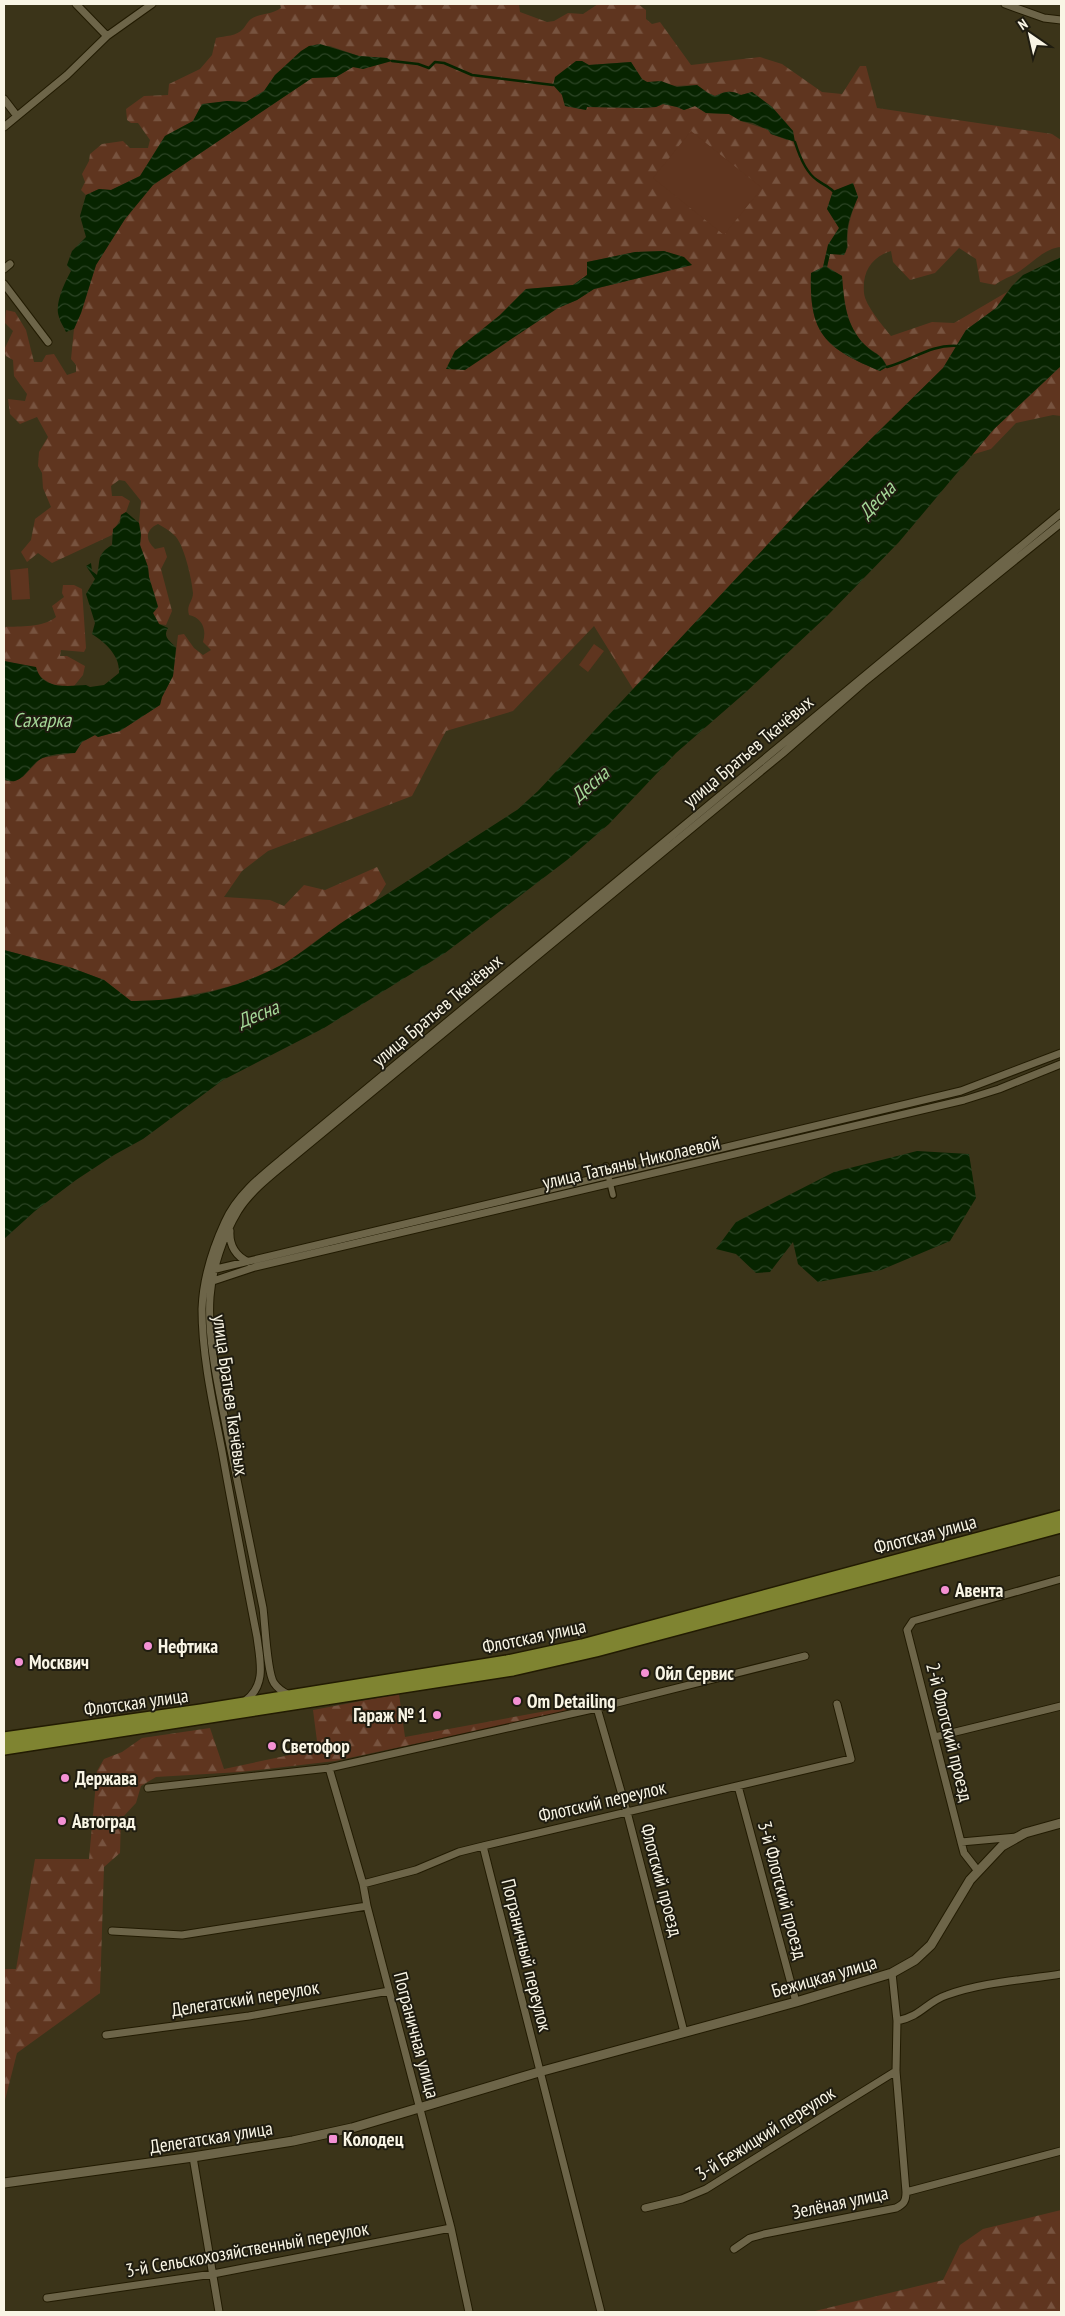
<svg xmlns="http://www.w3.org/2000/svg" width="1065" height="2316" viewBox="0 0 1065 2316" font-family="'PT Sans Narrow',sans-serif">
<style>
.forest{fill:url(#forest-firs);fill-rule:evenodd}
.garden{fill:#5f351f}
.water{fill:url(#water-waves)}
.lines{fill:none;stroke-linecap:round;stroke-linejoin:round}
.stream{stroke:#072400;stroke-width:2.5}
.pedestrian-casing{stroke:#221b02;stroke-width:8}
.minor-casing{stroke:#221b02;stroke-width:9}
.tertiary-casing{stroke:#221b02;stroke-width:11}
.primary-casing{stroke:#221b02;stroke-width:14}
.pedestrian{stroke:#6d6549;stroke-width:5.5}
.minor{stroke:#6d6549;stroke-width:7}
.tertiary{stroke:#6d6549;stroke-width:9}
.primary{stroke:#7f8431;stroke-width:11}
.poi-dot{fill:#f491d4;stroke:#1f1c10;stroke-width:2}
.labels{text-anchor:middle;stroke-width:4;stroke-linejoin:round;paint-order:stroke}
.street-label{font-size:19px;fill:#f9f5e5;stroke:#1f1c10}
.poi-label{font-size:19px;font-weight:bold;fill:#f9f5e5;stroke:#1f1c10;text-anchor:start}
.water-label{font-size:20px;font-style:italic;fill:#a4d797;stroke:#1f1c10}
</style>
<defs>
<pattern id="forest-firs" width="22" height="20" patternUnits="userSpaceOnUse" patternTransform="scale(1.25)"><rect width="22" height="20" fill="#5f351f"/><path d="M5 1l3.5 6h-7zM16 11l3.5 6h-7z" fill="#77533f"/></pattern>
<pattern id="water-waves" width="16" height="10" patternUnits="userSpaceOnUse" patternTransform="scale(1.25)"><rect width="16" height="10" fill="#072400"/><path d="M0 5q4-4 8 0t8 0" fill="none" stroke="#2c4425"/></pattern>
</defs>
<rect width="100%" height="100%" fill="#3b3419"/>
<path class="forest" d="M280,4H519L520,12L547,22L554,21L568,13L583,14L598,4H638L646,10V19L652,24L660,22L691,65L760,57L782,64L822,92L842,94L860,66H866L877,108L1052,134L1061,140V247C1045,248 1032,263 1020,271C1011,277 1004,278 995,285L980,282L976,259L959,248L935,273L910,280L893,262L891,251C872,257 862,271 864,293C865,305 883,326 891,336L932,322L954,323L1007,292L996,308L966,330L943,368L811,498L633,689L594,626L513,711L446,731L412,796L268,851L242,871L224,897L270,900L284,906L304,885L325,890L377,867L386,884L374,903L317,940L289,961L267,972L238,984L211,991L163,1000L131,1001L104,980L72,968L4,950V779L6,781L23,777L41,758L75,753L82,742L95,735L98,737L120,731L160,705L162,697L173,676L178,635L184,634L194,648L203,655L211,650L203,642C207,629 202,618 189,615C186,604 193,602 193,593C192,580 184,543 174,535C169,530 163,527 158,524C145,530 145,540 155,549L164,547L167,557L161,569L172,611L166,625L159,624L153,613L158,606L149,577L148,567L140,545L141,535L139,523L141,501L125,481L119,480L111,486L112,496H122L130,501L126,512L121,515C120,523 114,527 112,535L52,563L38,553L27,562L21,552L31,540L35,519L51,507L43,488L42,473L38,466L39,452L48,437L37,417L20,424L10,414L8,399L25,401L27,394L14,376L13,360L6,356L4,350L13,331L5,323L6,310L15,312L26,330L34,362H42L46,355L54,354L67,375L76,372V365L71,359L74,329L81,313L96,265L125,219L153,185L312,78L336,77L353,67L363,69L387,58L359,56L330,46H309L275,75L264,91L246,102L227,101L202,105L193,121L165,136L140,176L111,190L99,189L86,195L81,190L85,182L82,174L89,161L90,154L102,144L123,141L130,148H148L150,140L138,123H131L127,120L126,109L144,96L168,95L169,84L200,69L212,55L216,38C225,36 237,36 243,29C246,26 247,22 251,19C260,13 271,15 281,8ZM582,61L588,65L631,62C635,68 638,74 642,79C650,87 686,86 697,85L708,93L715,96C726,91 731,90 741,95L752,92L772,107L793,131L787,140L771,134L769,130L741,121L729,114L706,113L695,106L684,110L677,107L663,104L656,107L641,108L587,107L586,110L565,106L562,95ZM853,184L858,197C851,214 846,229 848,248L830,254L827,267L842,276C844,302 846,326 865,345C875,354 881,353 887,366L880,371C825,348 809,334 811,273L823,267L828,245L839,228L827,209L833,191ZM664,251L692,265L594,289L577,300L558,308L500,315L526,289L573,285L587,275V262L635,252Z
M1061,366V416L1053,415L1016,423L991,449L971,455L994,429Z
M63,585H74L82,589L86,648L84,652L61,650L60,656H67L85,666L83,675L74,686H55L18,664L4,661V627C21,626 42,628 56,617L52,606L64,597L62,593Z
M399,1694L405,1737L568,1707L569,1711L335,1761L240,1772L156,1777L141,1786L136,1803L121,1819L120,1853L104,1867L100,1993L17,2053L4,2104V1969H16L35,1859H89L97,1771L104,1759L122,1752L142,1738L210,1728L224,1769L318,1749L313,1710Z
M1061,2210V2312H811L943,2280L960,2245L983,2229Z"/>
<path class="garden" d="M691,131L762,188L724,235L653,178Z
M28,568L30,599L12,600L10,570Z
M594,644L604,651L588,672L579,665Z"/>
<path class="water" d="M320,44L359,56L387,58L392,61L363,69L353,67L336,77L312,78L153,185L125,219L96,265L81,313L74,329L66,332C64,327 60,322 59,317C54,304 65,282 71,271L67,265L72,251L86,237L80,216L86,195L99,189L111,190L140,176L165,136L193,121L202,104L227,101L246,102L264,91L275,75L301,51L309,46Z
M576,61H582L589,65L631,62L642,79L647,82L661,81L677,87L697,85L708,93L715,96C726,91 731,90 741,95L752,92L772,107L793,131L795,142L771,134L768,130L753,123L741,121L729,114L706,113L695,106L684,110L677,107L663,104L656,107L641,108L587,107L586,110L565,106L562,95L553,85L555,77Z
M853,183L858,197C853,209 847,222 847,236C846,244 849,247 844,255L830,254L827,267L842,276C844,302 846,326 865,345C875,355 881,353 887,367L880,371C825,348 809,334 811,273L823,267L828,245L839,228L827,209L833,191Z
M664,251L684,257L692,265L594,289L577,300L558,308L465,370L446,369L455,351L500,315L526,289L573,285L587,275V262L635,252Z
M1061,257V366L994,429L899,542L828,615L746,692L676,753L609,824L567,860L445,953L324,1028L223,1080L143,1139L114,1155L76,1180L35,1211L4,1239V950L72,968L104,980L131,1001C184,1002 243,988 288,961C309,948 327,932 347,919C404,884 460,846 517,810L538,791L811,498L943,368L966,330L996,308L1012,286L1023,275Z
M126,512L139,523L141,535L140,545L148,567L149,577L158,607L153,613L159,624L168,628C162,638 171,641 176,648L173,676L162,697L160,705L120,731L98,737L95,735L82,742L75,753C64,753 48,754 39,760C27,768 21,788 4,779V661L36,667C42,690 67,686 86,685L90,687L104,685L119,673C120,656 106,643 92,634L95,623L86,594L95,579L86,566L91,563L92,571L97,575C101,559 96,555 112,545L113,529L120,523L121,515Z
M917,1151L969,1154L976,1198L950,1241L881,1270L818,1282L798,1264L793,1242L770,1272L756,1273L736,1254L716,1249L736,1222L834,1172Z"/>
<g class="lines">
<path class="stream" d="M392,61L418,64L429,68L435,62L444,63L472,75L553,85
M795,142C799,155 805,172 817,180C822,184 828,186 833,191
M887,367C913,360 930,344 958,346"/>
<defs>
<path id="pedestrian" d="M606,1166L613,1195"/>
<path id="minor" d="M76,4L107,36
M1005,4L1044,18L1061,20
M4,99L17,116
M4,127L67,75L107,36L152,4
M4,269L10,264
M4,284L48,342
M230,1231C229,1245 236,1257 249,1262
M212,1270L961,1091L1061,1053
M210,1282L255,1267L964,1100L999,1089L1061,1064
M289,1695C283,1692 278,1689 274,1683C267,1673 265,1623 263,1608C251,1550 240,1493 228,1436C220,1393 207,1342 210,1297C212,1269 223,1236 238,1211C250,1192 269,1177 286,1163L783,753L863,683L1061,523
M245,1701C267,1685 260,1661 257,1637C245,1575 233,1513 222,1451C213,1405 202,1356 202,1309C203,1280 213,1248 225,1222C237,1195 261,1176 283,1158L1061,513
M597,1708L627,1812L684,2032
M935,1737L1061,1706
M329,1768L363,1884L367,1906L451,2228L469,2312
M738,1786L796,2002
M148,1788L329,1768L597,1708L805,1656
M961,1842L907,1630L913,1621L1061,1579
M483,1846L601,2312
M978,1871L964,1853L961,1842L1017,1837
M363,1884L416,1870L459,1852L483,1846L851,1759L837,1704
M112,1931L182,1935L367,1906
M892,1973L897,2021L896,2071L906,2192
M897,2021C922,2016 926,2002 947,1995C983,1982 1024,1980 1061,1974
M106,2035L249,2016L389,1991
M193,2157L219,2312
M645,2208L682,2199L706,2189L896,2071
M734,2249L750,2238L764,2234L896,2208C904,2204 906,2201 906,2192L1061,2151
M47,2298L213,2274L451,2228"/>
<path id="tertiary" d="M4,2183L193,2157L293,2141L352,2128L539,2072L796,2002L892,1973L915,1960L931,1945L970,1880L1002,1846L1025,1833L1061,1823"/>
<path id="primary" d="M4,1738L201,1710L507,1661L582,1645L1061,1516
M4,1749L513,1670L596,1651L1061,1527"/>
</defs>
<use href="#pedestrian" class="pedestrian-casing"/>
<use href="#minor" class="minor-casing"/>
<use href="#tertiary" class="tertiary-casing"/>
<use href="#primary" class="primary-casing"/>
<use href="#pedestrian" class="pedestrian"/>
<use href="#minor" class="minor"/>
<use href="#tertiary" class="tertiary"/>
<use href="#primary" class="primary"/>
</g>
<g class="poi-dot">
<circle cx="945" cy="1590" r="5"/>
<circle cx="148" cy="1646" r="5"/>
<circle cx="19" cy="1662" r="5"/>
<circle cx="645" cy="1673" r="5"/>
<circle cx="517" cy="1701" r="5"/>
<circle cx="437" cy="1715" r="5"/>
<circle cx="272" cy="1746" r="5"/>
<circle cx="65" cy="1778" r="5"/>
<circle cx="62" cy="1821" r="5"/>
<rect x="328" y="2134" width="10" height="10" rx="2.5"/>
</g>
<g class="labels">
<g class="street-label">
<text transform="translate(748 751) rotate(-40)" y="7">улица Братьев Ткачёвых</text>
<text transform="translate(437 1010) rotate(-40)" y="7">улица Братьев Ткачёвых</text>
<text transform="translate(631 1162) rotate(-13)" y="7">улица Татьяны Николаевой</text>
<text transform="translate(231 1395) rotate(82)" y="7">улица Братьев Ткачёвых</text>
<text transform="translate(925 1534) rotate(-15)" y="7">Флотская улица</text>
<text transform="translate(534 1636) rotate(-12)" y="7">Флотская улица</text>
<text transform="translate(136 1702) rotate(-8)" y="7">Флотская улица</text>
<text transform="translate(950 1732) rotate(76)" y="7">2-й Флотский проезд</text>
<text transform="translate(602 1801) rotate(-13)" y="7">Флотский переулок</text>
<text transform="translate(662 1880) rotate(75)" y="7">Флотский проезд</text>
<text transform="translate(783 1890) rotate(75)" y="7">3-й Флотский проезд</text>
<text transform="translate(527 1955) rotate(76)" y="7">Пограничный переулок</text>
<text transform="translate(824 1976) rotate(-16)" y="7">Бежицкая улица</text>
<text transform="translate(245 1998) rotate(-9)" y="7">Делегатский переулок</text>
<text transform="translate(417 2035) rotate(75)" y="7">Пограничная улица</text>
<text transform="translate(765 2133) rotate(-32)" y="7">3-й Бежицкий переулок</text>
<text transform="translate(211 2137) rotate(-9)" y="7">Делегатская улица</text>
<text transform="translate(840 2202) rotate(-12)" y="7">Зелёная улица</text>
<text transform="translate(247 2249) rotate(-10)" y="7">3-й Сельскохозяйственный переулок</text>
</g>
<g class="poi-label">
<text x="955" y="1597">Авента</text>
<text x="158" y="1653">Нефтика</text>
<text x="29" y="1669">Москвич</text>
<text x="655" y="1680">Ойл Сервис</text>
<text x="527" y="1708">Om Detailing</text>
<text x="427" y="1722" text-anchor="end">Гараж № 1</text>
<text x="282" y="1753">Светофор</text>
<text x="75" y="1785">Держава</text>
<text x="72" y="1828">Автоград</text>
<text x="343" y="2146">Колодец</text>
</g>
<g class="water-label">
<text transform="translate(877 500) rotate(-46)" y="7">Десна</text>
<text x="42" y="727">Сахарка</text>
<text transform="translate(590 784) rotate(-41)" y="7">Десна</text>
<text transform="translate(258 1014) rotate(-22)" y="7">Десна</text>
</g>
</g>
<rect width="1065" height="2316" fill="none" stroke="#f9f5e5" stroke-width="10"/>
<g transform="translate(1030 35) rotate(326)" stroke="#1f1c10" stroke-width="4" paint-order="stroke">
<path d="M0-4L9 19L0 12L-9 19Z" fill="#f9f5e5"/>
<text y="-8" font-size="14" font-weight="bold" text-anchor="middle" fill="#f9f5e5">N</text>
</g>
</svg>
